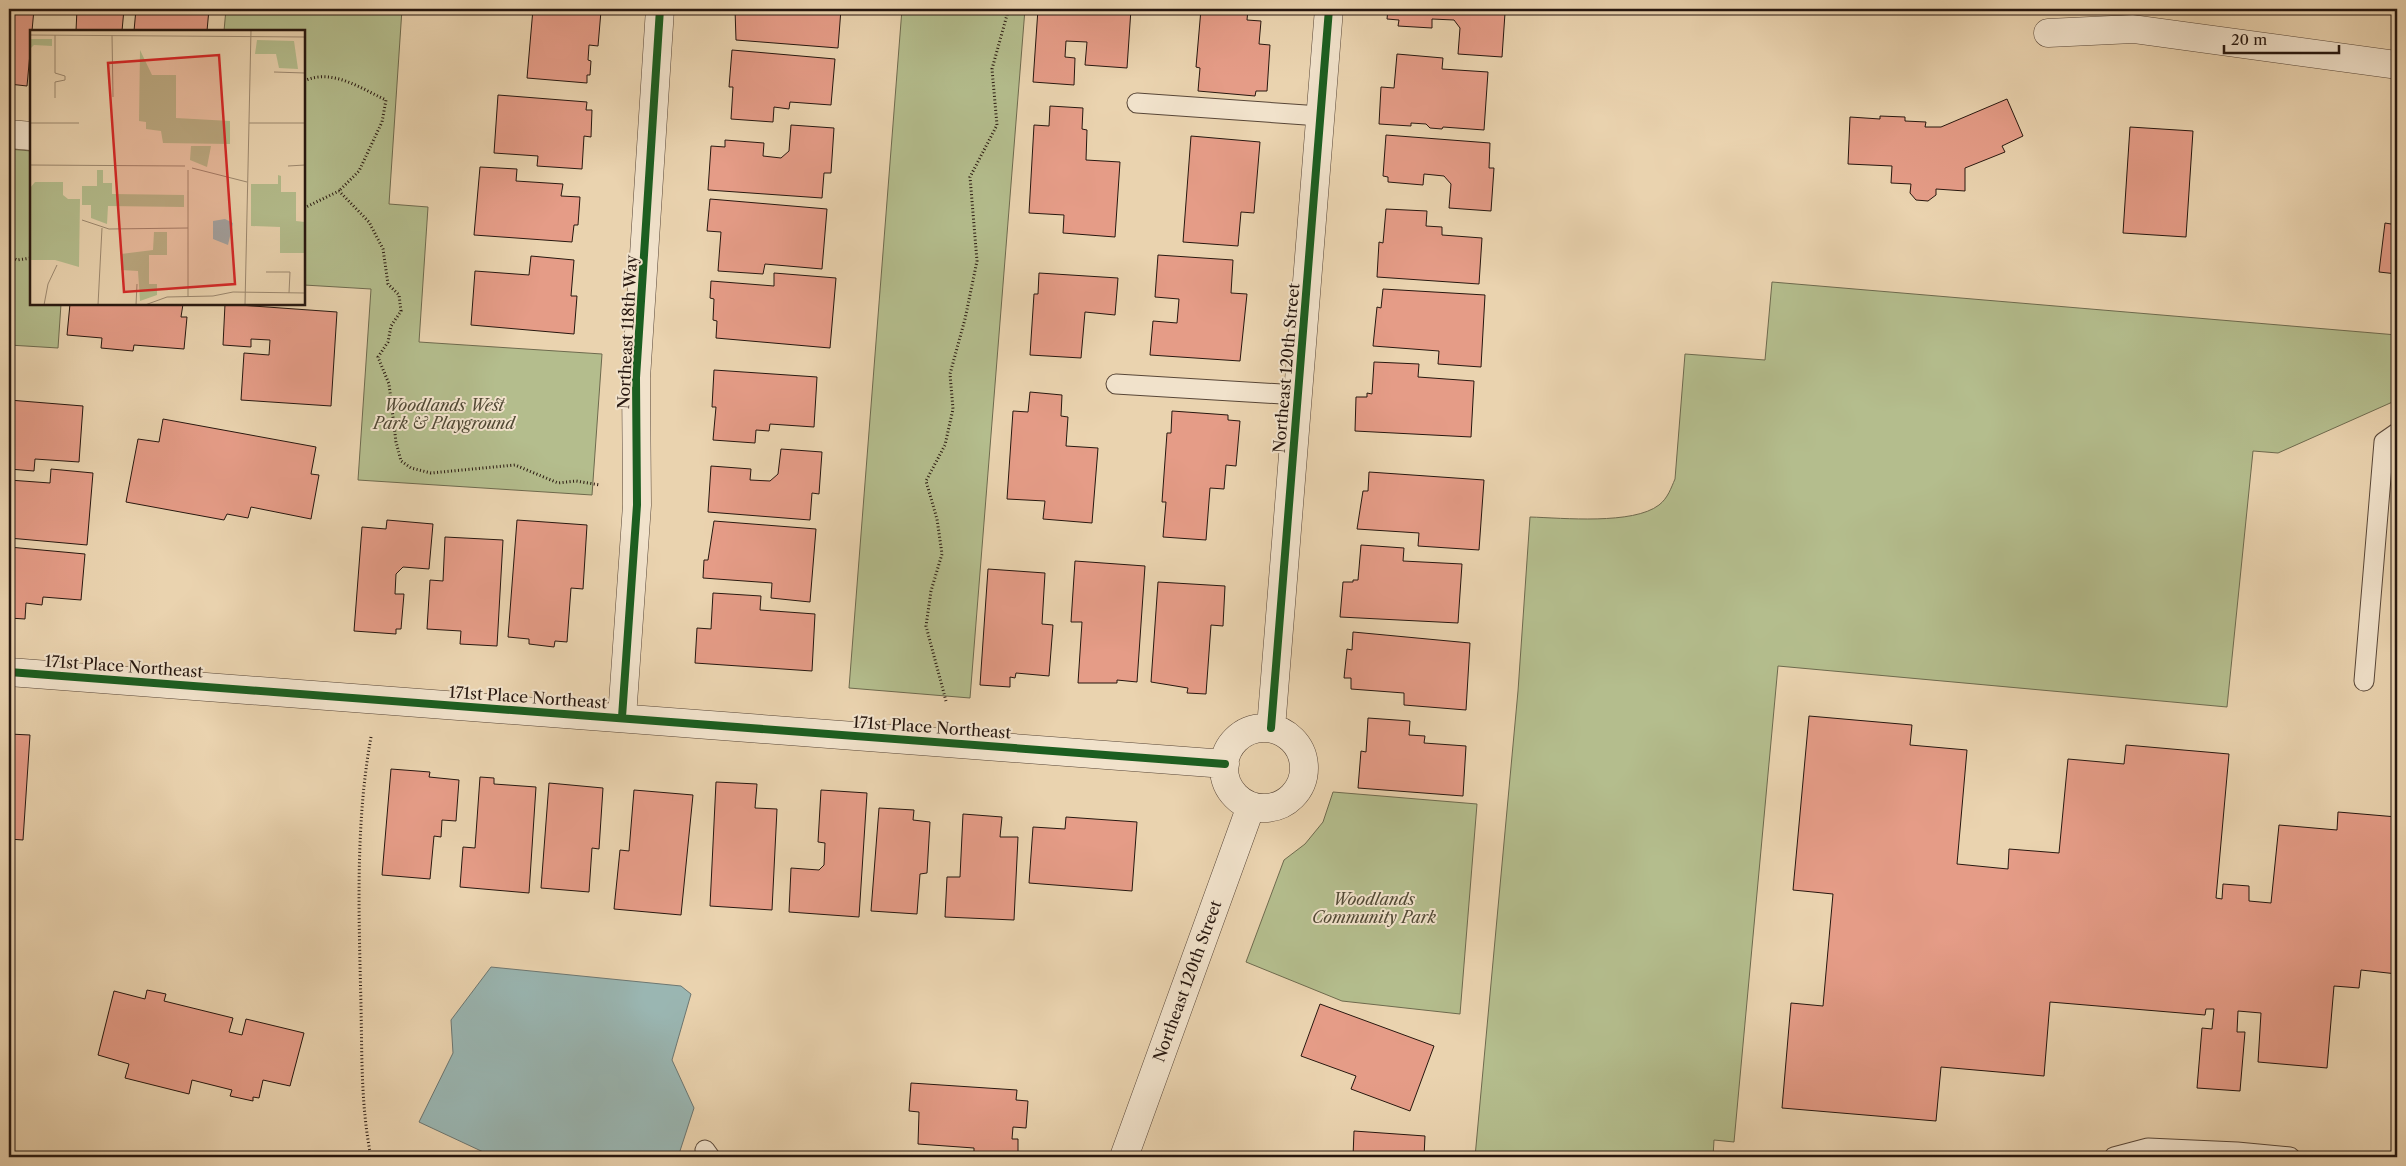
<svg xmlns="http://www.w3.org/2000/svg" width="2406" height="1166" viewBox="0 0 2406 1166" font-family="'Libre Caslon Text',serif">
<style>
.green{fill:#b4bd8d;stroke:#6e6a4e}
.water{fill:#9ab6b2;stroke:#6c7671}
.building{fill:#e59c87;stroke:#27170f}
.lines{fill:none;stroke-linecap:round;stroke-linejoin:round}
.lane-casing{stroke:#584637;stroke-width:21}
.street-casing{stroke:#584637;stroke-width:29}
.path{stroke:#27170f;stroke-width:3;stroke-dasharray:1 2.5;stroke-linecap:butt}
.lane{stroke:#f1e2cb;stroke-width:19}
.street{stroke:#f1e2cb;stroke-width:28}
.cycleway-casing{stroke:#f1e2cb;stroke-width:11}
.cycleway{stroke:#1b5e20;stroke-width:8}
.labels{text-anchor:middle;stroke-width:4;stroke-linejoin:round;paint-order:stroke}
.street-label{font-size:16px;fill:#27170f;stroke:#f1e2cb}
.park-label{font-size:16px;font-style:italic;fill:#514935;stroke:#f1e2cb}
.inset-road{fill:none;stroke:#9c886f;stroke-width:1}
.view{fill:#d62828;fill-opacity:0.15;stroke:#d62828;stroke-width:2.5}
.inset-edge{fill:none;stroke:#27170f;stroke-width:2.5}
</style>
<rect width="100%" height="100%" fill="#ead3af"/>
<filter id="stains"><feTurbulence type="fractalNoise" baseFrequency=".004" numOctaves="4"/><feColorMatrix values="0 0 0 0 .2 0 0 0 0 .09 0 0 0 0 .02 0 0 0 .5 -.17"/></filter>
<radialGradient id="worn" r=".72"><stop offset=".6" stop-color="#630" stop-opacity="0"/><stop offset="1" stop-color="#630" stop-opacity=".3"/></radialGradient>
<path class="green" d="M226,9H402L389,204L428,207L419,342L602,354L592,495L358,480L371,289L304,285V31H224Z
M902,9H1025L970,698L849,688Z
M9,149L31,151V304H61L58,348L9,345Z
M1772,282L2397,335V400L2278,453L2253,451L2227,707L1778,666L1734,1142L1714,1140L1713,1157H1475L1518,691L1530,517C1563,518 1633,525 1659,505C1668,498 1671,488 1675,479L1685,354L1765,360Z
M1333,792L1477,804L1460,1014L1342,1001L1246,962L1284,860L1305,844L1323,822Z"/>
<path class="water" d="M491,967L681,986L691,994L672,1060L694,1108L678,1157H494L419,1122L453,1053L451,1020Z"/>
<path class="building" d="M9,9H34L27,86L9,84Z
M77,9H124L122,31H76Z
M136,9H209L207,31H134Z
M533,9H589V11H601L598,46L589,45L588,60L591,61L590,75H587V83L527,78Z
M735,9H841L838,48L736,40Z
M1038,9H1131L1127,68L1085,65L1087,42L1066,41L1065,57L1075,58L1074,85L1033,82Z
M1201,9H1248L1247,20L1261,21L1259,44L1270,45L1267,91H1256L1255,96L1198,91L1200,68L1196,67Z
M1388,9H1498V12L1505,13L1502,57L1458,54L1460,28L1454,20L1432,19V28L1398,26L1399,20L1387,19Z
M732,50L835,59L831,105L790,102L789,109L774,107L773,122L731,119L733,87H729Z
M1397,54L1443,58L1442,69L1488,72L1484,130L1443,127L1442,129L1430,128L1426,124L1411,123V126L1379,124L1381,87L1394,88Z
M498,95L587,102L586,110H592L591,137L584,136L582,169L537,166L538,156L494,153Z
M2007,99L2023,136L2002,146L2005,152L1965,168V191L1936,189V195L1928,201L1916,200L1910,193L1911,184L1891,183L1892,166L1848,164L1850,117L1880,119V116L1905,117V121L1926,122L1925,127H1941Z
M1050,106L1083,108L1082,129L1087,130L1086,160L1120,162L1115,237L1063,233L1064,215L1029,213L1034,125L1049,126Z
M791,125L834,128L831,173H824L822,198L708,190L711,146L725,147V140L764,143L763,156L781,158L789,151Z
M2130,127L2193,131L2186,237L2123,233Z
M1386,135L1490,143L1489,168H1494L1491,211L1449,208L1451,184L1444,176L1424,174L1423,185L1388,182V177L1383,176Z
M1191,136L1260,142L1254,213L1241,212L1238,246L1183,242Z
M480,167L517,169L516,181L563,184L561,196L580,197L578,225H574L572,242L474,235Z
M710,199L827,209L822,269L765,264L763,274L718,271L721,232L707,231Z
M1386,209L1427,211L1426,226L1442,227V235L1482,238L1479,284L1377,277L1379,242L1383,243Z
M2385,223L2397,225V274L2379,272Z
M1158,255L1233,260L1231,293L1247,294L1240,361L1150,355L1153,321L1177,323L1179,299L1155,297Z
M531,256L574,260L571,296H577L574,334L471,325L475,271L529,275Z
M774,273L836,278L830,348L716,338L717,321L713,320L714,299L710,298L711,281L774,286Z
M1039,273L1118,278L1115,315L1085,312L1081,358L1030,355L1034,294H1038Z
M1383,289L1485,295L1481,367L1438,364L1439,351L1373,346L1377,307L1381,308Z
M70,304H183L181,317H187L184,349L134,345L133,351L101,348L102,338L67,335Z
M225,304L337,312L331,406L241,400L244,353L269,355L270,340L251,339V347L223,345Z
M1374,362L1419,364L1418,377L1474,381L1471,437L1355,431L1356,397H1367V393L1372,394Z
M714,370L817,377L814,427L770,424L769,431L756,430L755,443L713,440L716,407H712Z
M1030,392L1062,395L1061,416L1068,417L1066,446L1098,448L1092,523L1043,519L1045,501L1007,499L1013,411L1028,412Z
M9,400L83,406L79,462L35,459L34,471L9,469Z
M1172,411L1228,415V420L1240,421L1236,466L1226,465L1224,489L1210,488L1206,540L1163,537L1166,502H1162L1167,433H1171Z
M163,419L316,447L311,474L319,475L311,519L251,507L248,518L227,514L224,520L126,502L138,439L159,442Z
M781,449L822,452L819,494L812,493L810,520L708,512L711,466L751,469L750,480L770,481L778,474Z
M51,469L93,473L87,545L9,538V480L50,483Z
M1369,472L1484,480L1479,550L1418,546L1419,533L1357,529L1363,491H1368Z
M387,520L433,524L429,569L403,567L396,574L395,594H404L401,629H396V634L354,631L362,527L386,529Z
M517,520L587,525L583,589L571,588L567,642L555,641L554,647L529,644V639L508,637Z
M714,521L816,529L810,602L771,598L772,583L703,578L704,560H708Z
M445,537L503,540L497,646L460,644L461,631L427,629L430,580L443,581Z
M1361,545L1404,548L1403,561L1462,564L1458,623L1340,617L1343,582H1353V580H1358Z
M9,547L85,554L81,600L43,597L42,605L26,603L25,619L9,618Z
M1075,561L1145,566L1137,682L1117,680V683H1078L1082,622H1071Z
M988,569L1045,573L1042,624L1053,625L1049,676L1016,673L1015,678L1010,677V687L980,685Z
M1158,582L1225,586L1223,626L1211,625L1206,694L1187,693L1188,688L1151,682Z
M713,593L761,596L760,610L815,614L812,671L695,663L697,628L711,629Z
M1353,632L1470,643L1466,710L1404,705V693L1351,689V678H1344L1347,649L1352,650Z
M1809,716L1912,725L1910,745L1967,750L1957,864L2008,869L2009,849L2059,853L2068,759L2124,764L2126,745L2229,754L2216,898L2222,899L2223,884L2249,886V901L2271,903L2279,825L2337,830L2338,812L2397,817V974L2361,970L2359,988L2334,986L2327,1068L2258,1062L2261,1013L2238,1011L2237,1032H2245L2240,1091L2197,1088L2202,1028L2212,1029L2214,1009H2206L2205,1015L2050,1002L2044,1076L1941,1067L1936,1121L1782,1108L1791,1003L1823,1006L1833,894L1793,890Z
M1368,718L1410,721L1409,735L1425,736L1424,743L1466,746L1463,796L1358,788L1361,751L1366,752Z
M9,734L30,735L23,840L9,839Z
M391,769L430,772L429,777L459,780L456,821L442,820L441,837L434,836L430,879L382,875Z
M480,777L494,778V784L536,787L529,893L460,887L463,847L475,848Z
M716,782L757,784L755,808L777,809L772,910L710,906Z
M549,783L603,788L599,849L592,848L589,892L541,888Z
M634,790L693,795L681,915L614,909L620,850L629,851Z
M821,790L867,793L859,917L789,912L791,868L819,870L824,865L825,843L818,842Z
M879,808L914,810L913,820L930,822L927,873L920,874L917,914L871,911Z
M963,814L1002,817L1000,837H1018L1014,920L945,917L947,877H960Z
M1066,817L1137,822L1132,891L1029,883L1033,827L1065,829Z
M9,851H14L9,918Z
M147,990L166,994L164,1001L233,1018L229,1032L242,1035L246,1019L304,1033L290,1086L263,1080L259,1098L253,1097V1101L230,1096L232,1090L192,1080L189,1094L125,1078L129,1064L98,1055L114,991L145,999Z
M1320,1004L1434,1046L1410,1111L1351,1089L1356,1076L1301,1056Z
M911,1083L1017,1090L1016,1100L1028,1101L1026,1128L1013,1127L1012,1139H1018V1157L974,1156V1148L918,1144L919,1112L909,1111Z
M1354,1131L1425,1136L1424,1157H1353Z"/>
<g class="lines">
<defs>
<path id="lane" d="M1137,103L1320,116
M1116,384L1298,395
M2364,681L2384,442L2397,433
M705,1150L710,1157
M2114,1157L2148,1148L2237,1152L2290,1157"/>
<path id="street" d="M2048,33L2133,29L2397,65
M9,134L31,136
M9,672L1225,764
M622,717L637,505L636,378L660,9
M1271,728L1329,9
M1224 768a40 40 0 1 1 80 0a40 40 0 1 1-80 0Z
M1124,1157L1251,806"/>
</defs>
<use href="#lane" class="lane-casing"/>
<use href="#street" class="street-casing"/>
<path class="path" d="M304,81C332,68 360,88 386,100L382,122L359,171L339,191
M304,208L339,191L369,222L383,249L388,284L399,295L401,311L391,326L388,342L378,357L389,384L396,442L401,461L411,468L431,473L515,465L558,483L576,481L600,485
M9,256L17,260L31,258
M946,701L926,626L931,591L942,554L937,519L926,481L945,445L953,409L950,374L965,319L977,261L970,177L997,125L992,69L1007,15L1006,9
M371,737C355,825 359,917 361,1006C362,1057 361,1107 371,1157"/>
<use href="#lane" class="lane"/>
<use href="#street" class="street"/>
<defs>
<path id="cycleway" d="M9,672L1225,764
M622,717L637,505L636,378L660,9
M1271,728L1329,9"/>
</defs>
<use href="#cycleway" class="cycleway-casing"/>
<use href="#cycleway" class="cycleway"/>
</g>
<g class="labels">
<g class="street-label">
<text transform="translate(627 332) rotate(-87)" y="6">Northeast 118th Way</text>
<text transform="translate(1286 368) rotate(-85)" y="6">Northeast 120th Street</text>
<text transform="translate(124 666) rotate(4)" y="6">171st Place Northeast</text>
<text transform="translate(528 697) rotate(4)" y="6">171st Place Northeast</text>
<text transform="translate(932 727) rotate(4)" y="6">171st Place Northeast</text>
<text transform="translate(1187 981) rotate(-70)" y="6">Northeast 120th Street</text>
</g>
<g class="park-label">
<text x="444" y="411">Woodlands West<tspan x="444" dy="18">Park &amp; Playground</tspan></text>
<text x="1374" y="905">Woodlands<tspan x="1374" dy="18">Community Park</tspan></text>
</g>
</g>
<g transform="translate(30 30)">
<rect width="275" height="275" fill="#ead3af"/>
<path d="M0,9H22V16L4,15L0,19ZM227,10L264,11L268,39L249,38L246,24H225ZM110,20L122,45H146V88L200,91V114L133,113L131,101L116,99V92L109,91ZM161,116H181L177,137L160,130ZM67,140H73V153H82V164L154,165V177L78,176L77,194L61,188V175H52V156H67ZM248,145L251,146V162H266V191L275,192V223H250V197L221,196V154H248ZM5,152H33V165L38,169H50L49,237L25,230H0V158ZM124,202H137V225H119V254H127V265L110,271L108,241L91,240V224L123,220Z" fill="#b4bd8d"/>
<path d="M195,189L203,193L198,215L183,209V191Z" fill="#9ab6b2"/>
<path class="inset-road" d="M0,5L275,7M82,5L83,67M244,42L275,43M25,68V52L35,50V46L25,43V5M0,93H49M219,93H275M0,135L155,136M258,136L275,135M162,138L217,152M52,190L79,199L158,198M236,242H260L259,263M158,267V140M14,275L18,254L27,235M68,275L72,198M106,275L107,254M115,275L137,267L183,266L203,262L275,263M215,275L221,0"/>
<path class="view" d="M189,25L205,254L94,262L78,33Z"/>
<rect width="275" height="275" class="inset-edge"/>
</g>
<rect width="2406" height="1166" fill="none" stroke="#ead3af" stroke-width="30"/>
<rect x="10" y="10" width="2386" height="1146" fill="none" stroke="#27170f" stroke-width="2.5"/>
<rect x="15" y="15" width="2376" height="1136" fill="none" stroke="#27170f"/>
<path d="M2224 45v8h115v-8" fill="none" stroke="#27170f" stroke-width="2.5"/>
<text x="2231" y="45" font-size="15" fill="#27170f" stroke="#f1e2cb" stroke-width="4" paint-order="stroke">20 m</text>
<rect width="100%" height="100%" filter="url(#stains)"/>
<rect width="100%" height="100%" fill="url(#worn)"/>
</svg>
